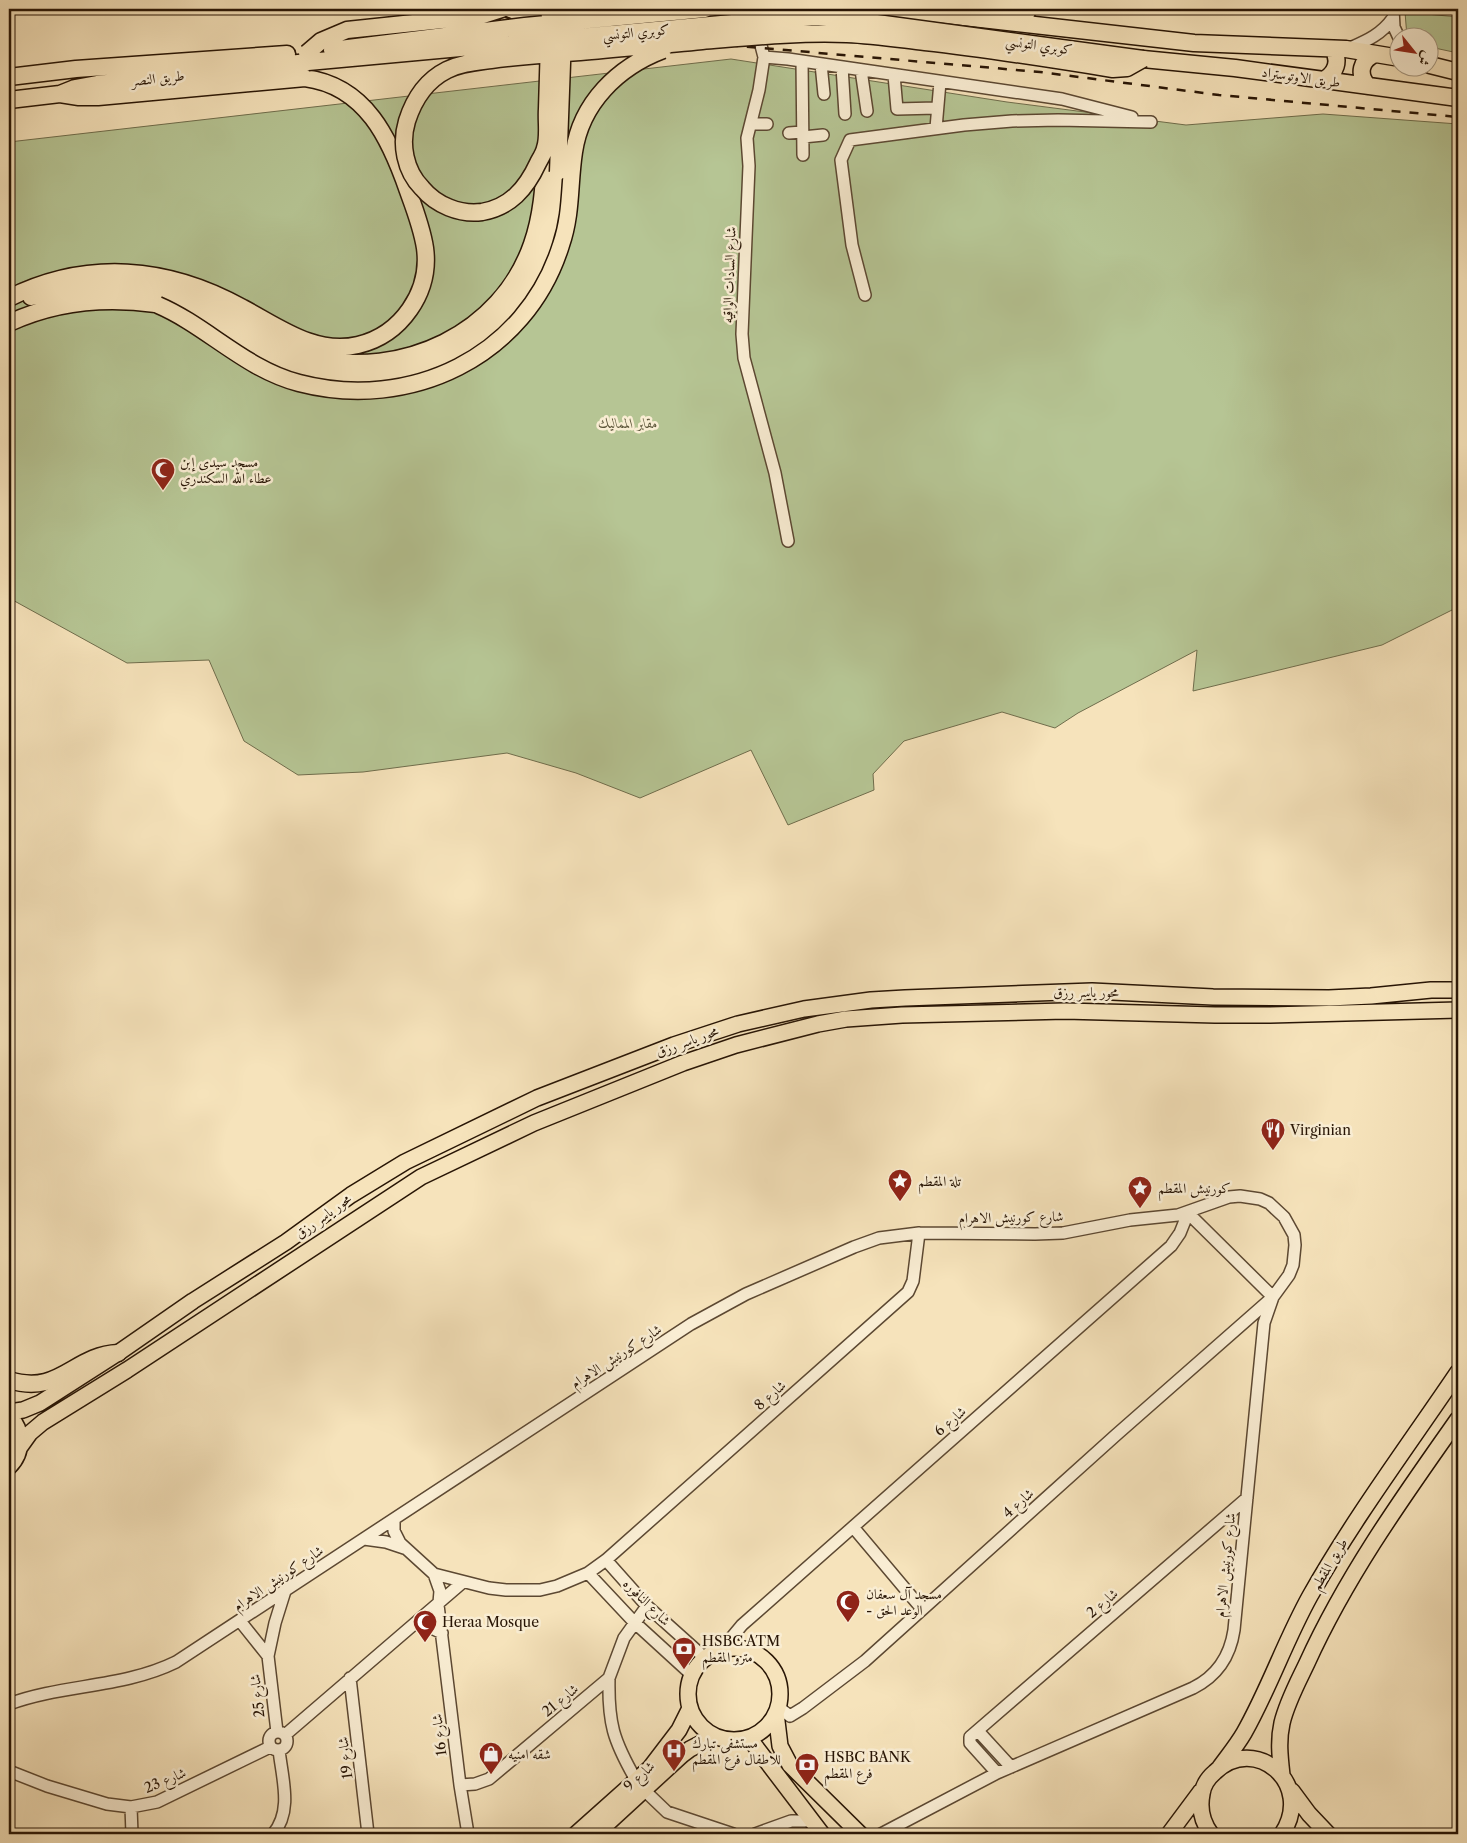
<svg xmlns="http://www.w3.org/2000/svg" width="1467" height="1843" viewBox="0 0 1467 1843" font-family="'Libre Caslon Text',Amiri,serif">
<style>
.green{fill:#b6c594;stroke:#6f6d4c}
.lines{fill:none;stroke-linecap:round;stroke-linejoin:round}
.minor-casing{stroke:#5c4832;stroke-width:14}
.major-casing{stroke:#281505;stroke-width:18}
.highway-casing{stroke:#281505;stroke-width:19}
.minor{stroke:#f9edd3;stroke-width:11}
.major{stroke:#f6e3bb;stroke-width:15}
.highway{stroke:#f6e3bb;stroke-width:16}
.rail{stroke:#281505;stroke-width:2.5;stroke-dasharray:9 9;stroke-linecap:butt}
.highway-bridge-casing{stroke:#281505;stroke-width:19;stroke-linecap:butt}
.highway-bridge{stroke:#f6e3bb;stroke-width:16}
.labels{text-anchor:middle;stroke-width:5;stroke-linejoin:round;paint-order:stroke}
.street-label{font-size:14px;fill:#281505;stroke:#f9edd3}
.park-label{font-size:14px;font-style:italic;fill:#5a5337;stroke:#f9edd3}
.poi-label{font-size:14px;fill:#281505;stroke:#f9edd3;text-anchor:start}
</style>
<rect width="100%" height="100%" fill="#f6e3bb"/>
<filter id="stains"><feTurbulence type="fractalNoise" baseFrequency=".004" numOctaves="4"/><feColorMatrix values="0 0 0 0 .2 0 0 0 0 .09 0 0 0 0 .02 0 0 0 .5 -.17"/></filter>
<radialGradient id="worn" r=".72"><stop offset=".6" stop-color="#630" stop-opacity="0"/><stop offset="1" stop-color="#630" stop-opacity=".3"/></radialGradient>
<path class="green" d="M1405,12L1458,17V53L1430,47V38L1407,37Z
M731,59L1007,102L1186,125L1323,114L1458,124V607L1382,645L1193,691L1197,650L1078,713L1055,728L1002,712L904,741L873,774L874,790L788,825L751,750L640,798L576,773L507,753L363,772L298,775L244,741L209,660L127,663L9,598V142Z"/>
<g class="lines">
<defs>
<path id="minor" d="M755,9L757,30L764,57L759,90L747,138L749,166L742,334L744,358L775,473L788,541
M1393,9L1394,27L1400,40
M1348,49C1366,41 1381,35 1393,18
M764,57L788,59L1062,99L1132,117
M802,61L803,155
M821,64L824,94
M842,67L845,114
M861,70L867,111
M894,75L897,109L936,108
M751,124H767
M936,128L940,82
M789,133L802,132
M803,137L823,135
M865,295L852,245L841,160L850,140L964,125L1012,121L1058,120L1151,122
M394,1519V1531L400,1543L434,1574L489,1588L506,1590H540L557,1586L588,1573L606,1560L908,1292L913,1281L919,1233
M853,1527L922,1609
M364,1539L386,1542L404,1548
M606,1560L647,1606L705,1658
M588,1573L634,1622L692,1675
M434,1574L440,1591L439,1603
M438,1605L460,1785L468,1834
M240,1621L268,1656
M416,1623L429,1627L442,1633
M731,1648L732,1637L742,1625L1171,1246L1180,1233L1188,1213L1273,1297L1116,1435L865,1661L803,1708L790,1716L778,1707
M350,1678L368,1834
M609,1678C608,1723 613,1740 636,1780
M9,1704C63,1684 123,1688 176,1662L691,1324L746,1294L854,1247L879,1238L919,1233L1035,1234L1063,1233L1130,1220L1178,1215L1229,1197L1240,1196L1260,1199L1269,1203L1284,1217L1294,1235L1295,1245L1293,1265L1289,1275L1273,1297L1264,1323L1234,1630C1230,1657 1217,1676 1193,1688L997,1773L881,1834
M978,1731L1011,1767
M269 1741a9 9 0 1 1 18 0a9 9 0 1 1-18 0Z
M277,1732L268,1656L275,1623L285,1591
M285,1735L463,1582
M9,1771L47,1786L107,1804L131,1807L157,1802L270,1747
M997,1773L970,1743V1737L1247,1498
M460,1785L475,1784L489,1779L609,1678L624,1638L647,1606
M644,1790L667,1812L733,1834
M131,1807L132,1834
M273,1834C293,1811 282,1778 279,1750
M755,1834L791,1821H810"/>
<path id="major" d="M9,1412L23,1410L40,1403L118,1353L193,1301L286,1242L351,1195L405,1162L537,1098L674,1045L738,1024L804,1009L871,1000L905,998L1092,991L1213,997L1329,998L1371,996L1431,990H1458
M9,1415C23,1430 24,1452 9,1467
M20,1447L30,1433L43,1422L127,1370L421,1177L534,1123L683,1063L736,1045L818,1024L846,1019L902,1015L1065,1011L1215,1015H1270L1458,1010
M688 1694a46 46 0 1 1 92 0a46 46 0 1 1-92 0Z
M776,1713L780,1746L790,1765L860,1834
M749,1738L822,1834
M1220,1767C1228,1756 1237,1745 1244,1733C1269,1689 1285,1641 1310,1596C1354,1518 1408,1446 1458,1372
M1282,1775C1280,1757 1278,1741 1282,1723C1287,1702 1298,1682 1307,1663C1347,1575 1403,1497 1458,1419
M1292,1791L1309,1814L1328,1834
M576,1834L650,1768L679,1730L690,1708
M596,1834L682,1755L690,1749L715,1736
M1169,1834L1201,1791
M1211,1834C1202,1822 1199,1809 1202,1794C1203,1785 1208,1778 1215,1772C1255,1733 1315,1784 1282,1834"/>
<path id="highway" d="M893,9L1194,43L1346,49L1400,58
M997,9L1027,12
M1143,59L1235,68L1458,98
M1430,65L1458,72
M9,77L76,69L287,54
M1324,80C1336,73 1340,61 1333,49
M1368,86C1357,74 1361,60 1375,54
M9,100L60,94L75,88L97,84L308,62
M31,297C98,281 163,280 225,314C255,330 279,350 312,358C402,379 501,334 532,244C543,213 544,180 546,148
M9,298C87,259 168,266 243,308C279,327 315,355 358,345C401,335 431,292 425,248C422,228 415,210 408,191C390,139 366,86 305,78L98,97H79L60,94
M9,323C56,301 105,297 156,304C176,307 192,311 210,320C243,338 274,362 311,371C407,396 505,344 543,254C554,228 556,200 558,172
M9,1380C60,1396 73,1355 118,1353"/>
</defs>
<use href="#minor" class="minor-casing"/>
<use href="#major" class="major-casing"/>
<use href="#highway" class="highway-casing"/>
<use href="#minor" class="minor"/>
<use href="#major" class="major"/>
<use href="#highway" class="highway"/>
<path class="rail" d="M486,9L597,54L727,45L762,48L1040,72L1219,95L1458,117"/>
<defs>
<path id="highway-bridge" d="M550,9C549,42 548,76 547,109C546,121 549,137 545,148C544,153 540,159 538,163C526,189 510,207 482,212C460,215 436,205 422,188C405,171 400,144 407,121C414,99 427,80 447,70C461,63 476,62 491,60C521,56 550,54 580,52C621,48 662,45 702,41C751,37 799,32 847,34C873,35 899,39 925,42C988,49 1051,59 1113,69L1127,68L1143,59
M332,50L525,26L705,9
M307,53L321,41L347,30L480,16L502,9
M308,62L754,21L815,17L847,19L1143,59
M558,172L564,9
M158,305C207,326 245,369 299,383C410,412 526,357 561,245C572,213 569,184 574,152C581,103 618,67 663,50"/>
</defs>
<use href="#highway-bridge" class="highway-bridge-casing"/>
<use href="#highway-bridge" class="highway-bridge"/>
</g>
<defs>
<symbol id="mosque-pin" viewBox="-11 -11 22 30"><path d="M0 17L-7.5 6A9.5 9.5 0 1 1 7.5 6Z" fill="#8f2418" stroke="#f9edd3"/><path d="M3.5-4.9A6 6 0 1 0 3.5 4.9A5 5 0 1 1 3.5-4.9Z" fill="#fff"/></symbol>
<symbol id="restaurant-pin" viewBox="-11 -11 22 30"><path d="M0 17L-7.5 6A9.5 9.5 0 1 1 7.5 6Z" fill="#8f2418" stroke="#f9edd3"/><path d="M-5-6h1v4h1v-4h1v4h1v-4h1v5L-1.5 .5V6h-2V.5L-5-1ZM5-6V6H3V1.5H1.5Q1.5-4 5-6Z" fill="#fff"/></symbol>
<symbol id="sight-pin" viewBox="-11 -11 22 30"><path d="M0 17L-7.5 6A9.5 9.5 0 1 1 7.5 6Z" fill="#8f2418" stroke="#f9edd3"/><path d="M0-6L1.8-2.2L6-1.7L2.9 1.2L3.7 5.4L0 3.3L-3.7 5.4L-2.9 1.2L-6-1.7L-1.8-2.2Z" fill="#fff"/></symbol>
<symbol id="bank-pin" viewBox="-11 -11 22 30"><path d="M0 17L-7.5 6A9.5 9.5 0 1 1 7.5 6Z" fill="#8f2418" stroke="#f9edd3"/><path d="M-6-4H6V4H-6ZM0-2.3a2.3 2.3 0 1 0 0 4.6a2.3 2.3 0 1 0 0-4.6Z" fill="#fff"/></symbol>
<symbol id="hospital-pin" viewBox="-11 -11 22 30"><path d="M0 17L-7.5 6A9.5 9.5 0 1 1 7.5 6Z" fill="#8f2418" stroke="#f9edd3"/><path d="M-5-5h3v3.5h4V-5h3V5h-3V1.5h-4V5h-3Z" fill="#fff"/></symbol>
<symbol id="shop-pin" viewBox="-11 -11 22 30"><path d="M0 17L-7.5 6A9.5 9.5 0 1 1 7.5 6Z" fill="#8f2418" stroke="#f9edd3"/><path d="M-5-2.5h2.3a2.7 3.5 0 0 1 5.4 0H5L5.5 6h-11ZM-1.5-2.5h3a1.5 2.3 0 0 0-3 0Z" fill="#fff"/></symbol>
</defs>
<g fill-rule="evenodd">
<use href="#mosque-pin" x="149" y="456" width="28" height="38"/>
<use href="#restaurant-pin" x="1259" y="1116" width="28" height="38"/>
<use href="#sight-pin" x="886" y="1167" width="28" height="38"/>
<use href="#sight-pin" x="1126" y="1174" width="28" height="38"/>
<use href="#mosque-pin" x="834" y="1588" width="28" height="38"/>
<use href="#mosque-pin" x="411" y="1608" width="28" height="38"/>
<use href="#bank-pin" x="670" y="1635" width="28" height="38"/>
<use href="#hospital-pin" x="660" y="1737" width="28" height="38"/>
<use href="#shop-pin" x="477" y="1740" width="28" height="38"/>
<use href="#bank-pin" x="793" y="1751" width="28" height="38"/>
</g>
<g class="labels">
<g class="street-label">
<text transform="translate(636 32) rotate(-5)" y="5">كوبري التونسي</text>
<text transform="translate(1039 45) rotate(8)" y="5">كوبري التونسي</text>
<text transform="translate(1301 77) rotate(8)" y="5">طريق الاوتوستراد</text>
<text transform="translate(158 78) rotate(-6)" y="5">طريق النصر</text>
<text transform="translate(729 275) rotate(-88)" y="5">شارع السادات الواقيه</text>
<text x="1086" y="997">محور ياسر رزق</text>
<text transform="translate(687 1041) rotate(-20)" y="5">محور ياسر رزق</text>
<text transform="translate(323 1216) rotate(-36)" y="5">محور ياسر رزق</text>
<text transform="translate(1011 1217) rotate(-1)" y="5">شارع كورنيش الاهرام</text>
<text transform="translate(616 1356) rotate(-33)" y="5">شارع كورنيش الاهرام</text>
<text transform="translate(770 1395) rotate(-42)" y="5">شارع 8</text>
<text transform="translate(950 1421) rotate(-41)" y="5">شارع 6</text>
<text transform="translate(1018 1503) rotate(-42)" y="5">شارع 4</text>
<text transform="translate(1329 1564) rotate(-59)" y="5">طريق المقطم</text>
<text transform="translate(1225 1565) rotate(-84)" y="5">شارع كورنيش الاهرام</text>
<text transform="translate(278 1578) rotate(-34)" y="5">شارع كورنيش الاهرام</text>
<text transform="translate(647 1602) rotate(45)" y="5">شارع النافوره</text>
<text transform="translate(1102 1603) rotate(-41)" y="5">شارع 2</text>
<text transform="translate(257 1696) rotate(-97)" y="5">شارع 25</text>
<text transform="translate(560 1700) rotate(-40)" y="5">شارع 21</text>
<text transform="translate(439 1735) rotate(-97)" y="5">شارع 16</text>
<text transform="translate(345 1758) rotate(-97)" y="5">شارع 19</text>
<text transform="translate(639 1776) rotate(-43)" y="5">شارع 9</text>
<text transform="translate(165 1780) rotate(-23)" y="5">شارع 23</text>
</g>
<g class="park-label">
<text x="628" y="428">مقابر المماليك</text>
</g>
<g class="poi-label">
<text x="180" y="467">مسجد سيدى إبن<tspan x="180" dy="16">عطاء الله السكندري</tspan></text>
<text x="1290" y="1135">Virginian</text>
<text x="918" y="1186">تلة المقطم</text>
<text x="1158" y="1193">كورنيش المقطم</text>
<text x="866" y="1599">مسجد آل سعفان<tspan x="866" dy="16">- الوعد الحق</tspan></text>
<text x="442" y="1627">Heraa Mosque</text>
<text x="702" y="1646">HSBC ATM<tspan x="702" dy="16">مترو المقطم</tspan></text>
<text x="692" y="1748">مستشفى تبارك<tspan x="692" dy="16">للاطفال فرع المقطم</tspan></text>
<text x="508" y="1759">شقه امنيه</text>
<text x="824" y="1762">HSBC BANK<tspan x="824" dy="16">فرع المقطم</tspan></text>
</g>
</g>
<rect width="1467" height="1843" fill="none" stroke="#f6e3bb" stroke-width="30"/>
<rect x="10" y="10" width="1447" height="1823" fill="none" stroke="#281505" stroke-width="2.5"/>
<rect x="15" y="15" width="1437" height="1813" fill="none" stroke="#281505"/>
<g transform="translate(1414 52) rotate(120)"><circle r="24" fill="#f9edd3" stroke="#a59781"/>
<path d="M0-4L9 19L0 12L-9 19Z" fill="#8f2418"/>
<text y="-8" font-size="14" font-weight="bold" text-anchor="middle" fill="#281505">ش</text>
</g>
<rect width="100%" height="100%" filter="url(#stains)"/>
<rect width="100%" height="100%" fill="url(#worn)"/>
</svg>
